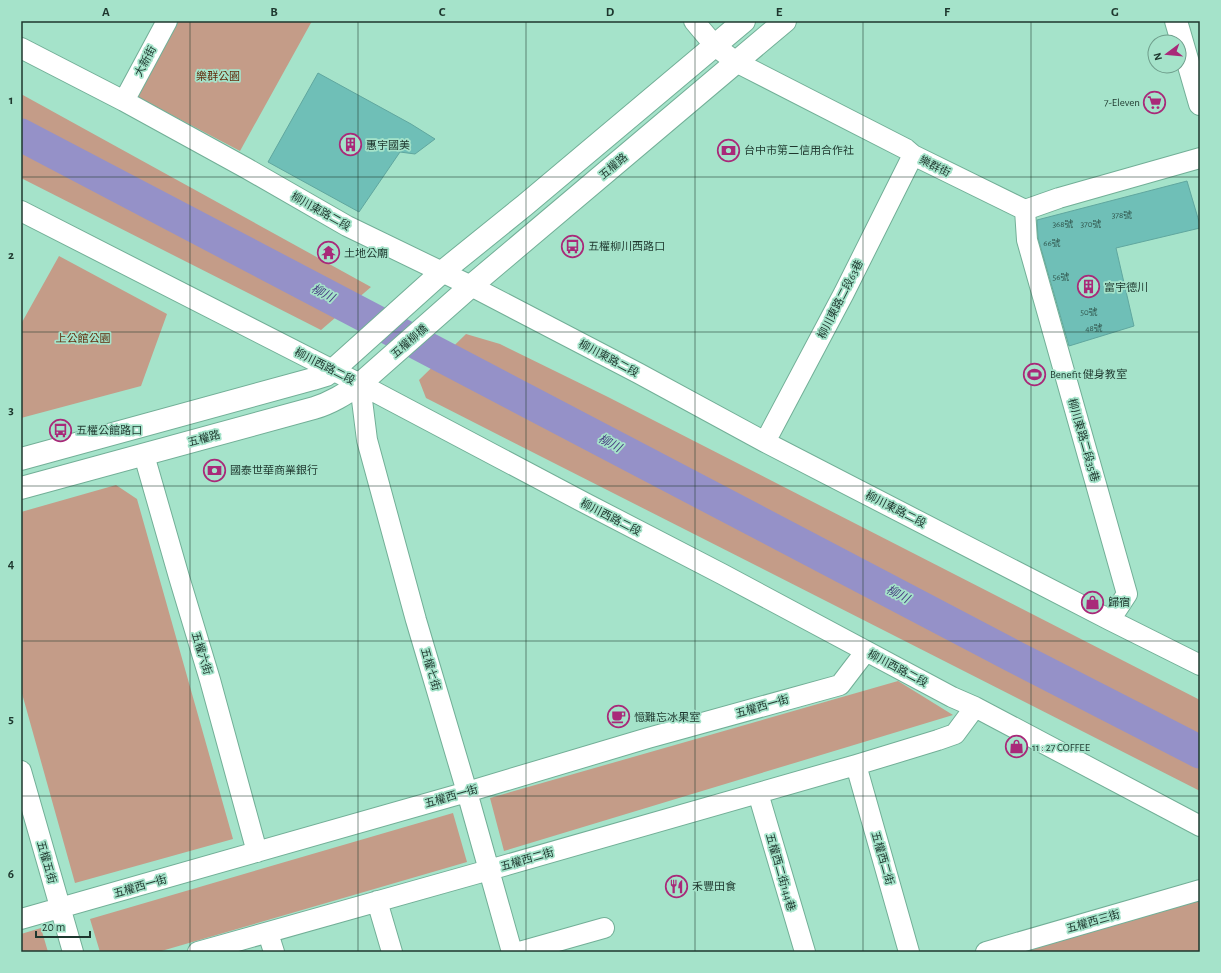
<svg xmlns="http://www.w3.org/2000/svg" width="1221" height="973" viewBox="0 0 1221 973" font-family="'Alegreya Sans','Noto Sans TC',sans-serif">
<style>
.green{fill:#c49c88}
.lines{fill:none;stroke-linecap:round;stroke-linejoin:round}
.river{stroke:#9591c8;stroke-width:33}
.building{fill:#6fbfb7;stroke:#60a79f}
.minor-casing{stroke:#72af97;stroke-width:22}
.secondary-casing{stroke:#72af97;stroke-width:24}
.primary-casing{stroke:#72af97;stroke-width:24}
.minor{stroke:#fff;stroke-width:20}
.secondary{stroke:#fff;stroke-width:22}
.primary{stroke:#fff;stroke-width:22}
.grid{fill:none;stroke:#1e372e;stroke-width:1;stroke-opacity:0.55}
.labels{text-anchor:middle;stroke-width:3.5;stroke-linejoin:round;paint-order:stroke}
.number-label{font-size:9px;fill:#325950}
.street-label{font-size:11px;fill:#1e372e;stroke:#a5e3ca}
.park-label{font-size:11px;fill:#612c0c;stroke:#a5e3ca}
.poi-label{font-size:11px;fill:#1e372e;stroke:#a5e3ca;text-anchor:start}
.water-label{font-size:12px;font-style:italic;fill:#473d81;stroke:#a5e3ca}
.neatline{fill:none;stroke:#1e372e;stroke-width:1.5}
.grid-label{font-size:13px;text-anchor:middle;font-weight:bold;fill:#1e372e}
</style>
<rect width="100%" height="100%" fill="#a5e3ca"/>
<path class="green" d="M171,21H312L240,151L132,94Z
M21,94L371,287L321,330L21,178Z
M59,256L167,314L141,386L21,418V324Z
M466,334L500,344L608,397L1200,700V791L426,398L419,380Z
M116,485L137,499L233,839L75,883L21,690V512Z
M898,681L953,715L504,851L490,798Z
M453,813L467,862L158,952H100L90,919Z
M1200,899V952H1011Z
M41,928L48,952H21V934Z"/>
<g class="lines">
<path class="river" d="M21,135L1013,656L1200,752"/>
</g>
<path class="building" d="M318,73L411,124L435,139L415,154L400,152L359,212L268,162Z
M1187,181L1200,225V228L1116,248L1134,326L1069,346L1038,238L1037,220Z"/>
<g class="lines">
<defs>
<path id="minor" d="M694,21L715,46L736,62L906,149L913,155L1025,210L1059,198L1200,158
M21,48L124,101L246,168L347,226L471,286L638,373L765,442L1110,620L1200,665
M124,101L167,21
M1025,210L1027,240L1127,594L1110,620
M21,211L360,384L585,503L722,574L952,697L975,707L1200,826
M360,384L367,440L416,620L467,792L512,952
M765,442L844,293L913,155
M144,455L179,577L210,680L257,852
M856,765L909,952
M21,771L73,952
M758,793L805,952
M377,901L392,952
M21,919L467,792L648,738L840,685L866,651
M268,933L274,952
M198,952L489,870L856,765L938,740L955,734L975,707
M519,952L604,928
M986,952L1200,890"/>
<path id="secondary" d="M1176,21L1200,104"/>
<path id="primary" d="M21,459L313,379L326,375L333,370L442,272L525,205L744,21
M21,488L314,408C331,403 345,394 360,384L471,286L785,21"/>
</defs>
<use href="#minor" class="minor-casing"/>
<use href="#secondary" class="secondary-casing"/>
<use href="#primary" class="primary-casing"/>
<use href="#minor" class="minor"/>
<use href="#secondary" class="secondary"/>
<use href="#primary" class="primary"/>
</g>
<path class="grid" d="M190,21V952M358,21V952M526,21V952M695,21V952M863,21V952M1031,21V952M21,177H1200M21,332H1200M21,486H1200M21,641H1200M21,796H1200"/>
<defs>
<symbol id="supermarket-ring" viewBox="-11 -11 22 22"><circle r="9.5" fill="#a5e3ca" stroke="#a92979" stroke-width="1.5"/><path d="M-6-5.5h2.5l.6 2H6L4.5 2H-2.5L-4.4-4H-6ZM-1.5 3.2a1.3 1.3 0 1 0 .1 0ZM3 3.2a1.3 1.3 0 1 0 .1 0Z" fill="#a92979"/></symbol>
<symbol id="building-ring" viewBox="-11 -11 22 22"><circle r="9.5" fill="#a5e3ca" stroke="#a92979" stroke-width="1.5"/><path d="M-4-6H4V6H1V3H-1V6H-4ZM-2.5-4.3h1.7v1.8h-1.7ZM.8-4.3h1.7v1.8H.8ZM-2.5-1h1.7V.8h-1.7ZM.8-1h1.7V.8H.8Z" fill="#a92979"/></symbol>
<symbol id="bank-ring" viewBox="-11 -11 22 22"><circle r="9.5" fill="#a5e3ca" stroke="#a92979" stroke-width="1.5"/><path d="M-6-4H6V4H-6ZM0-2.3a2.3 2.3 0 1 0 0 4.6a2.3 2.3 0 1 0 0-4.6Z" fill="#a92979"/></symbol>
<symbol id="bus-ring" viewBox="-11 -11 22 22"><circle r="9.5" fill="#a5e3ca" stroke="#a92979" stroke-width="1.5"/><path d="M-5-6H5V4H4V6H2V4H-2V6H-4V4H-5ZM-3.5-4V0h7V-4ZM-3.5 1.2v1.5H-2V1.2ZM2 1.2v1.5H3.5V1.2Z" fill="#a92979"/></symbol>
<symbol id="temple-ring" viewBox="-11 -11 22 22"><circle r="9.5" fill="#a5e3ca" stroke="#a92979" stroke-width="1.5"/><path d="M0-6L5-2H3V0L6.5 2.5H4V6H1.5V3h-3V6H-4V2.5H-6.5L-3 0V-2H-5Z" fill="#a92979"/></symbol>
<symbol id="stadium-ring" viewBox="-11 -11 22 22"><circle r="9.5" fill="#a5e3ca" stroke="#a92979" stroke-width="1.5"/><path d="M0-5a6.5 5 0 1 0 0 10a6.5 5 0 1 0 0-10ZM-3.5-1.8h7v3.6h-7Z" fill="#a92979"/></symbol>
<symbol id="shop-ring" viewBox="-11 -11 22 22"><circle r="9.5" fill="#a5e3ca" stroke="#a92979" stroke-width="1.5"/><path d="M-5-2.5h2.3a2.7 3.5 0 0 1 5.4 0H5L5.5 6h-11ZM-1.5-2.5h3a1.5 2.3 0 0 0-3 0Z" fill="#a92979"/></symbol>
<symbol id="cafe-ring" viewBox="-11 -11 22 22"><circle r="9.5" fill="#a5e3ca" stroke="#a92979" stroke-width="1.5"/><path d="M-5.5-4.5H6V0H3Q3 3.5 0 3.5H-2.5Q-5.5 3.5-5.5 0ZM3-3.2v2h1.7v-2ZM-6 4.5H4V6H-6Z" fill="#a92979"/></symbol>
<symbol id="restaurant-ring" viewBox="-11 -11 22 22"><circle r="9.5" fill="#a5e3ca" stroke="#a92979" stroke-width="1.5"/><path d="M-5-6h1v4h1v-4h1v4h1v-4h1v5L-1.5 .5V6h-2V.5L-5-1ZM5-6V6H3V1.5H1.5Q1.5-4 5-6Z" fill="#a92979"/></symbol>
</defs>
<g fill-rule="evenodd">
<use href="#supermarket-ring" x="1142" y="90" width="25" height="25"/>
<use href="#building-ring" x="338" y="132" width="25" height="25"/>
<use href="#bank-ring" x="716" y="138" width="25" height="25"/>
<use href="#bus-ring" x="560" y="234" width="25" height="25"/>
<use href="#temple-ring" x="316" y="240" width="25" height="25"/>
<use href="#building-ring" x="1076" y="274" width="25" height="25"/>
<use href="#stadium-ring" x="1022" y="362" width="25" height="25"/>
<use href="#bus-ring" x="48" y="418" width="25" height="25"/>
<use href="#bank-ring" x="202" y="458" width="25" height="25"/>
<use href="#shop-ring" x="1080" y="590" width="25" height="25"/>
<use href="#cafe-ring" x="606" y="704" width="25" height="25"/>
<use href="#shop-ring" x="1004" y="734" width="25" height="25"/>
<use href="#restaurant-ring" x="664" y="874" width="25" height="25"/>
</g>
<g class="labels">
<g class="number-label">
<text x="1122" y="218">378號</text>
<text x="1063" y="227">368號</text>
<text x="1091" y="227">370號</text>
<text x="1052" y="246">66號</text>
<text x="1061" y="280">56號</text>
<text x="1089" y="315">50號</text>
<text x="1094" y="331">48號</text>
</g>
<g class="street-label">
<text transform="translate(145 61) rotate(-62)" y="4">大新街</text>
<text transform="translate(613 166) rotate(-40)" y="4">五權路</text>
<text transform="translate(935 166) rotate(26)" y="4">樂群街</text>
<text transform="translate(321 211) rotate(29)" y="4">柳川東路二段</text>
<text transform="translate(840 299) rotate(-63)" y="4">柳川東路二段63巷</text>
<text transform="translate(409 341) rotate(-41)" y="4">五權柳橋</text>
<text transform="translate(609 358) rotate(28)" y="4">柳川東路二段</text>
<text transform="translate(325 366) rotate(27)" y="4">柳川西路二段</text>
<text transform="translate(204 438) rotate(-15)" y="4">五權路</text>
<text transform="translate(1084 440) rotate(74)" y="4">柳川東路二段35巷</text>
<text transform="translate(896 509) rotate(27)" y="4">柳川東路二段</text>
<text transform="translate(611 517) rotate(27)" y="4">柳川西路二段</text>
<text transform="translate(202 653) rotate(73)" y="4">五權六街</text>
<text transform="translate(898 668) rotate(28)" y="4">柳川西路二段</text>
<text transform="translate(431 669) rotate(74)" y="4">五權七街</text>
<text transform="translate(762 706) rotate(-16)" y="4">五權西一街</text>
<text transform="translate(451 796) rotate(-16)" y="4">五權西一街</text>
<text transform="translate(883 858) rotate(74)" y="4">五權西二街</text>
<text transform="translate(527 859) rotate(-16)" y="4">五權西二街</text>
<text transform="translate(47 862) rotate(74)" y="4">五權五街</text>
<text transform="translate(781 872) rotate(74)" y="4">五權西二街144巷</text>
<text transform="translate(140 886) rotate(-16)" y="4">五權西一街</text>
<text transform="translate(1093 921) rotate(-16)" y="4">五權西三街</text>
</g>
<g class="park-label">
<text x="218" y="80">樂群公園</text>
<text x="83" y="342">上公館公園</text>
</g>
<g class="poi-label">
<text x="1140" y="106" text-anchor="end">7-Eleven</text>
<text x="366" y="149">惠宇國美</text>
<text x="744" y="154">台中市第二信用合作社</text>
<text x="588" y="250">五權柳川西路口</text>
<text x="344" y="257">土地公廟</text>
<text x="1104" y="291">富宇德川</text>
<text x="1050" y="378">Benefit 健身教室</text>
<text x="76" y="434">五權公館路口</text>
<text x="230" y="474">國泰世華商業銀行</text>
<text x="1108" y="606">歸宿</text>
<text x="634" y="721">憶難忘冰果室</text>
<text x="1032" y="751">11 : 27 COFFEE</text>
<text x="692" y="890">禾豐田食</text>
</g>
<g class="water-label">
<text transform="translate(323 293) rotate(28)" y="4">柳川</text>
<text transform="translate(610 443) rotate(28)" y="4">柳川</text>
<text transform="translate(898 594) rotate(28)" y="4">柳川</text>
</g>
</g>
<rect width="1221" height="973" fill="none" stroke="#a5e3ca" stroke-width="44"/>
<g transform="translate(1167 54) rotate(254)"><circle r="19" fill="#a5e3ca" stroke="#6f9e8c"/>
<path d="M0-3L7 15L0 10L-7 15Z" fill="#a92979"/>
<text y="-6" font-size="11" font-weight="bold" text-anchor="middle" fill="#1e372e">N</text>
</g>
<path d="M36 931v6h54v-6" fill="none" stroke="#1e372e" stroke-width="2"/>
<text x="42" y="931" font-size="12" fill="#1e372e" stroke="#a5e3ca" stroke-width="3" paint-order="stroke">20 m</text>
<rect x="22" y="22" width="1177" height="929" class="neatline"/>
<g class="grid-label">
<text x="106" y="16">A</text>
<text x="274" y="16">B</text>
<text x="442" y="16">C</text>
<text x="610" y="16">D</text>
<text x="779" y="16">E</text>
<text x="947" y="16">F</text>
<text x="1115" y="16">G</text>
<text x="11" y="104">1</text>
<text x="11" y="259">2</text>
<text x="11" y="414">3</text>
<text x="11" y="568">4</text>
<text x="11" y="723">5</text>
<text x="11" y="878">6</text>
</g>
</svg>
